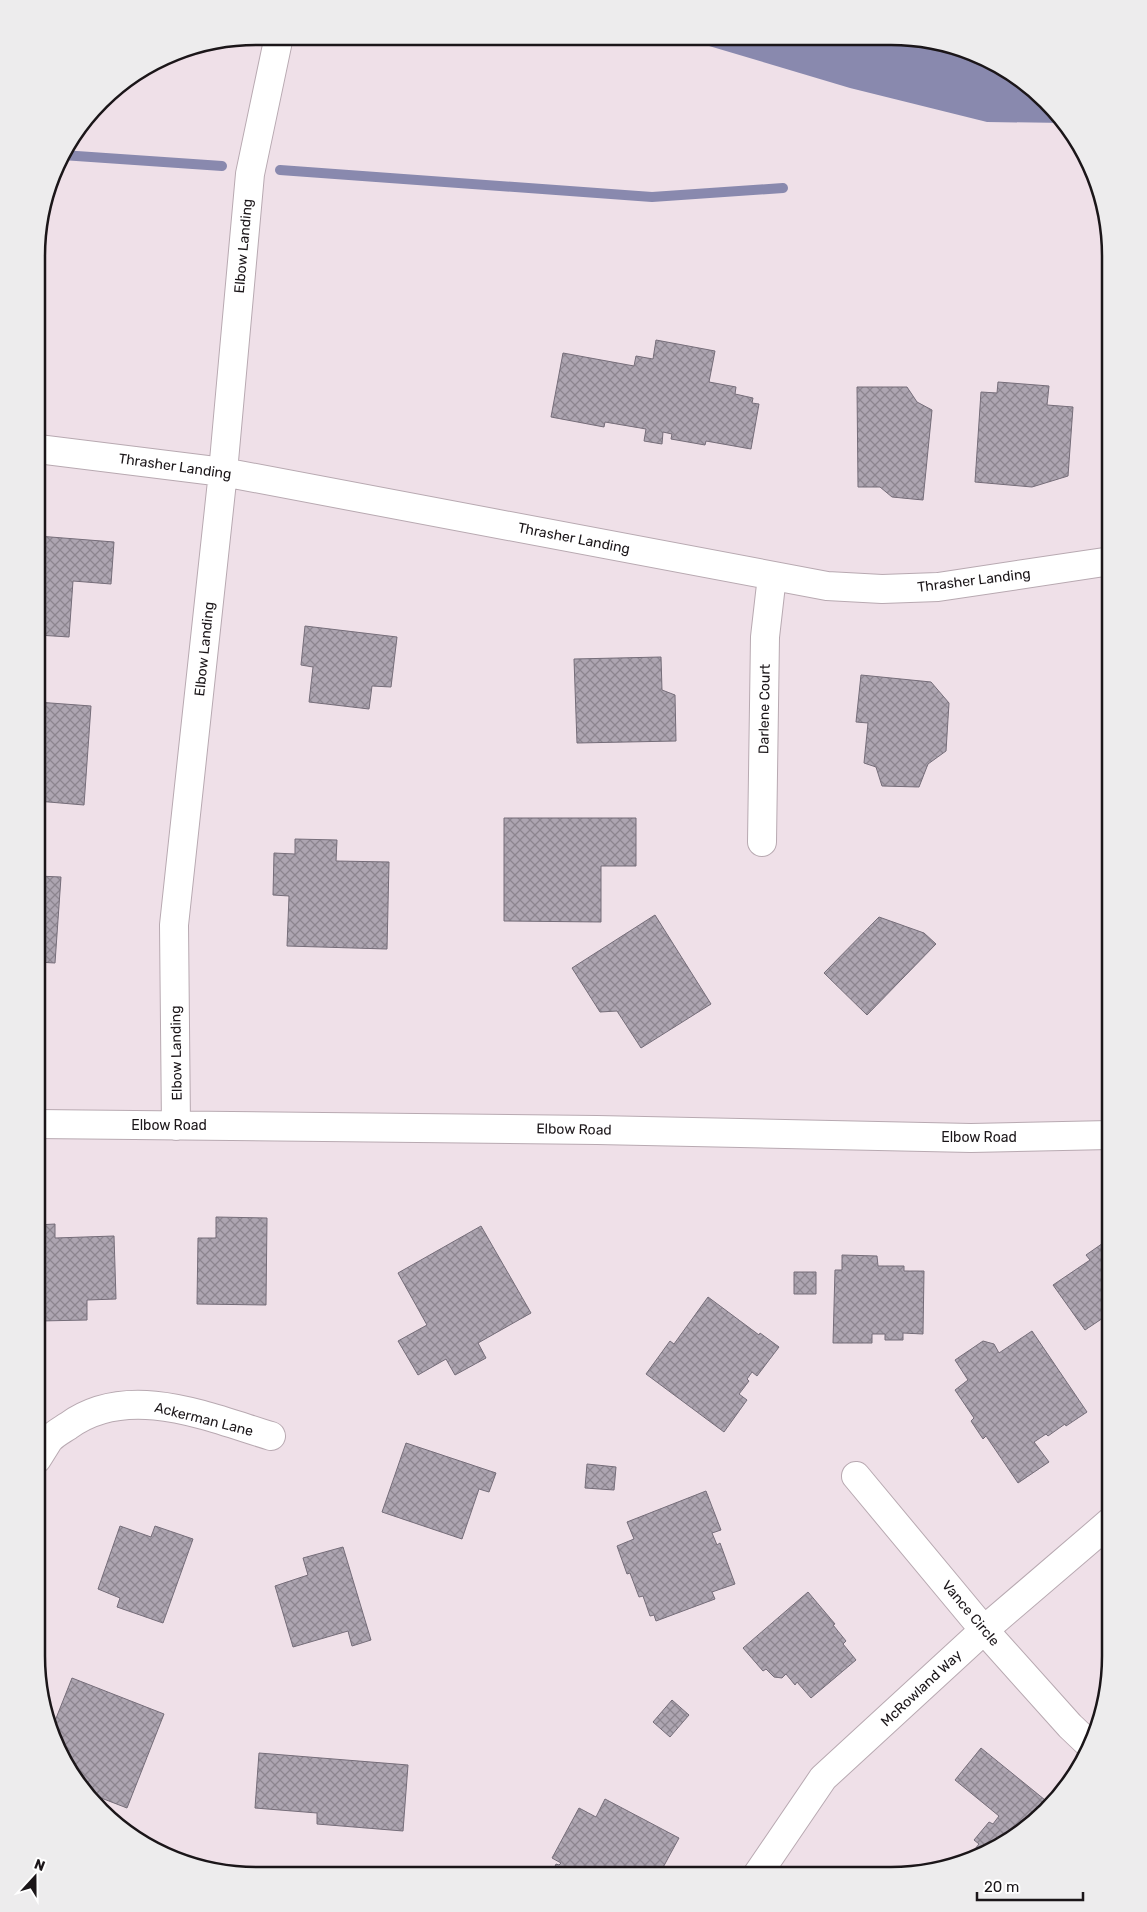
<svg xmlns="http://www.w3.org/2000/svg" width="1147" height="1912" viewBox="0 0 1147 1912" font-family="Rubik,sans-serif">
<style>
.water{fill:#8989ae}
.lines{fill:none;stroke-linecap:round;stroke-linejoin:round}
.stream{stroke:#8989ae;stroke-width:10}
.building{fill:url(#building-cross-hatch);stroke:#756d79}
.minor-casing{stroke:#b8a9b1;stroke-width:30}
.minor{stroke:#fff;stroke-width:28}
.labels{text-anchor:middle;stroke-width:4.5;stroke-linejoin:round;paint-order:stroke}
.street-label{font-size:14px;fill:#1b1619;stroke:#fff}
.rim{fill:none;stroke:#1b1619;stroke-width:2.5}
</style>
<defs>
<pattern id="building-cross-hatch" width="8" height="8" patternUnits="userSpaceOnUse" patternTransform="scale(1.25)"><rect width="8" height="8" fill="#ada5b1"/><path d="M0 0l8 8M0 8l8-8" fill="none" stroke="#8c858f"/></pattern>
</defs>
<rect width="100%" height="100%" fill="#efe0e8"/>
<path class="water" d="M689,38H920L975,53L1025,82L1066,123L987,122L850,88L699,43Z"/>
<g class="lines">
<path class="stream" d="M62,155L222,166
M280,170L652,197L783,188"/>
</g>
<path class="building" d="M656,340L715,351L709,382L736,387L735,394L753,398L752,403L759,404L751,449L706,441L705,445L671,439L672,434L663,432L662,444L644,441L646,429L605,422L604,427L551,417L563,353L634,366L636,356L653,359Z
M998,382L1049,386L1047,405L1073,407L1068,476L1032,487L975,482L981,392L997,393Z
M857,387H907L917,402L932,410L923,500L892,497L880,487H858Z
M38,536L114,542L111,584L73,581L69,637L38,635Z
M305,626L397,637L391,687L372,686L369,709L309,702L313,667L301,665Z
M661,657L662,690L675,695L676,741L577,743L574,659Z
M861,675L931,682L949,703L946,751L928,764L919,787L882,786L876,767L864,763L868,723L856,722Z
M37,702L91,706L84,805L37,801Z
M504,818H636V866H601V922L504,921Z
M295,839L337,840L336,861L389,862L387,949L287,946L289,896L273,895L274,853L295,854Z
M37,876L61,877L55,963L37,962Z
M655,915L711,1004L641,1048L617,1011L600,1012L572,968Z
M879,917L924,933L936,944L867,1015L824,973Z
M216,1217L267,1218L266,1305L197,1304L198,1238H216Z
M55,1224V1238L114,1236L116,1299L87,1300V1320L40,1321L37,1225Z
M481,1226L531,1313L478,1343L486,1358L455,1375L446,1359L418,1375L398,1341L427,1325L398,1273Z
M1106,1241L1110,1248V1327L1103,1318L1085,1330L1053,1285L1090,1260L1086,1255Z
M842,1255L877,1256L878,1266H904V1271H924L923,1334L903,1333V1340H885V1334H872V1343H833L835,1270H842Z
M794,1272H816V1294H794Z
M708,1297L759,1335L760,1333L779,1347L757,1376L752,1372L747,1379L749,1381L739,1394L747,1400L724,1432L646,1374L670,1341L674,1344Z
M1032,1331L1087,1412L1066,1426L1065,1424L1048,1436L1046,1434L1034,1442L1049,1462L1018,1483L986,1436L983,1439L971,1421L974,1418L955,1390L968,1380L955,1360L983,1341L994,1344L999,1353Z
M406,1443L496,1473L489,1492L479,1489L462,1539L382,1512Z
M587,1464L616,1467L614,1490L585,1488Z
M706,1491L721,1530L712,1533L717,1545L720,1543L735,1584L712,1592L715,1599L656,1621L654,1615L650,1616L643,1596L639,1597L630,1573L627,1574L617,1546L634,1539L627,1522Z
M120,1526L151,1537L155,1526L193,1539L163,1623L117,1607L120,1598L98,1589Z
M343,1547L371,1640L352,1646L348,1631L293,1647L275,1586L308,1575L303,1558Z
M808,1592L835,1624L833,1625L846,1641L843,1644L856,1660L811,1698L797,1682L795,1685L786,1674L782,1678L774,1677L766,1669L763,1671L743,1648Z
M72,1678L164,1714L127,1808L83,1791L53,1740L51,1731Z
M672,1700L689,1715L670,1737L653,1722Z
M981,1748L1050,1804L1024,1830L975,1859L965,1861L979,1844L974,1840L989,1822L993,1824L999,1816L955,1780Z
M259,1753L408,1765L403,1831L317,1824V1813L255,1808Z
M605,1799L679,1838L660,1873L653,1869L650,1875H551L556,1864L559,1865L561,1863L552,1858L579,1808L596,1817Z"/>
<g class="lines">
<defs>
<path id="minor" d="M38,449L223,472L827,586L882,589L938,587L1111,561
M762,842L765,637L772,576
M37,1124L597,1130L971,1138L1110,1135
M176,1126L174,925L223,472L250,174L279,36
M37,1459C41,1453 45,1446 49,1440C54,1434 62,1430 68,1426C128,1382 208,1417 271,1436
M856,1476L984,1630L1070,1726L1091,1746
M757,1875L823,1778L984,1630L1110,1522"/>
</defs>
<use href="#minor" class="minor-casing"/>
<use href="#minor" class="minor"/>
</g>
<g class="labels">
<g class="street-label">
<text transform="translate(243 246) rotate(-85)" y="5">Elbow Landing</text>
<text transform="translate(175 466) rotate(8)" y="5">Thrasher Landing</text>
<text transform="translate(574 538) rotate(11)" y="5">Thrasher Landing</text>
<text transform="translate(974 580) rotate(-7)" y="5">Thrasher Landing</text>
<text transform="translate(204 649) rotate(-84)" y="5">Elbow Landing</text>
<text transform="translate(764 709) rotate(-89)" y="5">Darlene Court</text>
<text transform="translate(176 1053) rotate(-91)" y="5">Elbow Landing</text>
<text x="169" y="1130">Elbow Road</text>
<text transform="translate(574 1129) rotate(1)" y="5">Elbow Road</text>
<text x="979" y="1142">Elbow Road</text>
<text transform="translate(204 1419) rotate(14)" y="5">Ackerman Lane</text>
<text transform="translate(971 1613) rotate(50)" y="5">Vance Circle</text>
<text transform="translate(921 1688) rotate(-43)" y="5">McRowland Way</text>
</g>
</g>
<path d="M0 0H1147V1912H0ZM256 45H891A211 211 0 0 1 1102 256V1656A211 211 0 0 1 891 1867H256A211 211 0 0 1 45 1656V256A211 211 0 0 1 256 45Z" fill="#edeced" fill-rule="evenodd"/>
<path class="rim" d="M256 45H891A211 211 0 0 1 1102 256V1656A211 211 0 0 1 891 1867H256A211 211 0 0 1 45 1656V256A211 211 0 0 1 256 45Z"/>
<g transform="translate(35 1877) rotate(21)" stroke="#ffffff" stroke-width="4" paint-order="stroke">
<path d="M0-4L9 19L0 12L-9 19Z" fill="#1b1619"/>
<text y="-8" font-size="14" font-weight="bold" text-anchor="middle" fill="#1b1619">N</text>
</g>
<path d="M977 1892v8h106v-8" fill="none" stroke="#1b1619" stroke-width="2.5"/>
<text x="984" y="1892" font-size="15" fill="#1b1619" stroke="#ffffff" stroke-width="4" paint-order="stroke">20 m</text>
</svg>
